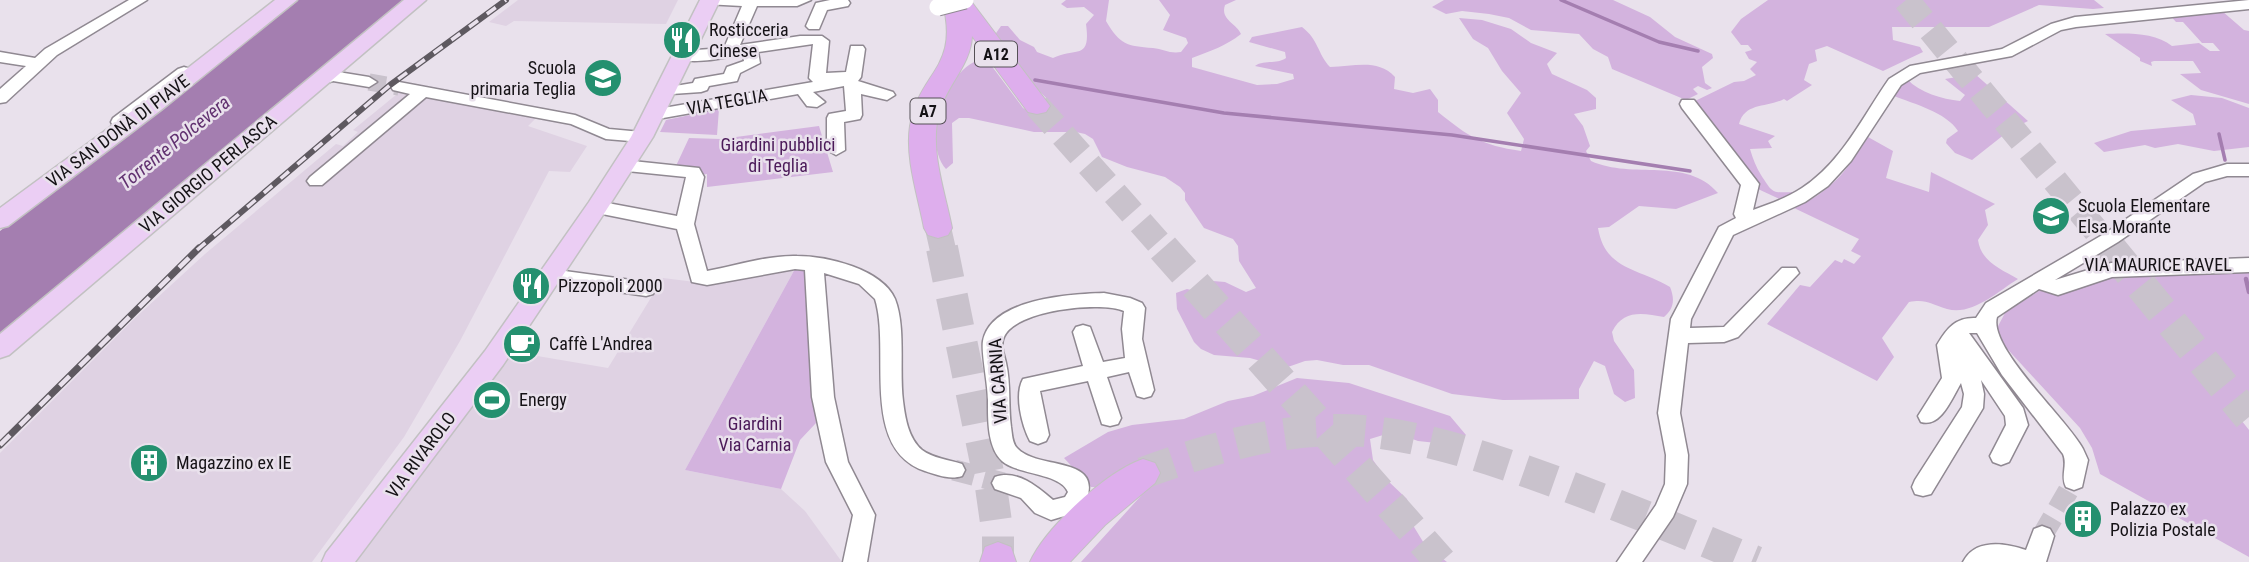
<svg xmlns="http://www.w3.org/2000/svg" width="2249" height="562" viewBox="0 0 2249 562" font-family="'Roboto Condensed',sans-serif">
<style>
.built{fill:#dfd2e3}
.green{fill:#d3b3de}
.water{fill:#a47eb0}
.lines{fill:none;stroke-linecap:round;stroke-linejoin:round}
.stream-far1{stroke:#a47eb0;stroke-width:3.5}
.stream{stroke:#a47eb0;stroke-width:4.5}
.minor-tunnel-far1{stroke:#c9c2cc;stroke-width:17;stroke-dasharray:17 9;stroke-linecap:butt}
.minor-tunnel{stroke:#c9c2cc;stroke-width:21;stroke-dasharray:21 10;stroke-linecap:butt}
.highway-tunnel-far1{stroke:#c9c2cc;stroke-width:26;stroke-dasharray:26 13;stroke-linecap:butt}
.highway-tunnel{stroke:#c9c2cc;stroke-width:32;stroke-dasharray:32 17;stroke-linecap:butt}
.minor-casing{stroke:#908992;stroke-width:3}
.major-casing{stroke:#c2c1c2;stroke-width:3}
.highway-casing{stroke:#c2c1c2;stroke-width:2}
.minor{fill:#fff;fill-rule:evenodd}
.major{fill:#ebcef4;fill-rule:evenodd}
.highway{fill:#deaeed;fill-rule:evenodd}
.rail-far1-casing{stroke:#5e5960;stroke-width:6}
.rail-casing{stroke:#5e5960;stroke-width:7}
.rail-far1{stroke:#e9e1ec;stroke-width:3.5;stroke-dasharray:11;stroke-linecap:butt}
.rail{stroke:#e9e1ec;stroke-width:4.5;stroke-dasharray:14;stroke-linecap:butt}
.minor-bridge-casing{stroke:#908992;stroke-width:19;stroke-linecap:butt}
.minor-bridge{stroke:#fff;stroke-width:17}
.labels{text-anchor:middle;stroke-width:5;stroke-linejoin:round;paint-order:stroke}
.shield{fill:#e9e1ec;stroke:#555056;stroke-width:2}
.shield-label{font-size:16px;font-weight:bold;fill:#151216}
.poi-label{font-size:18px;fill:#151216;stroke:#e9e1ec;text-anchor:start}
.street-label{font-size:18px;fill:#151216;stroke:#e9e1ec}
.park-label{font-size:18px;fill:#4b1a59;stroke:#e9e1ec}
.water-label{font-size:19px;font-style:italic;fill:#613170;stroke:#e9e1ec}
</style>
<rect width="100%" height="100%" fill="#e9e1ec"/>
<path class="built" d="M518,0H678L666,24L514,21L506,26L489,22Z
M402,90L539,115L528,126L587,146L570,172L549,171L460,341L404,437L312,562H0V453L134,319L205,254L336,144L343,146L358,132L353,130Z
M796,267L685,470L781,489L805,511L842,562H347L508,351L608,368L663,278L703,283Z"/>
<path class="green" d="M1066,0H1109L1106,21C1120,45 1127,46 1153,48C1163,49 1170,54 1181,52L1188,43L1186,38L1163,30L1170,15L1159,0H1236L1225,5C1220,20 1236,23 1241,34C1226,46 1210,51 1192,58V67L1257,85L1277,84L1294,79L1293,74L1255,66C1264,59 1276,65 1286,58L1285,52L1249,42L1252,37L1302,27C1319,40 1317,53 1330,67C1354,67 1377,58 1395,77L1394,89L1413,93L1430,89L1438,100V112C1469,137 1481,145 1521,151L1524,139L1507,113L1521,93L1502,71L1488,48L1473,39L1459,18L1482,20L1511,29L1531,43L1557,53L1547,64L1552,74L1587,90L1596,98V109L1574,114L1583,126L1590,146L1586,151L1591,161C1633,180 1686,156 1718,193L1676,209L1639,206L1609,227L1598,228C1605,270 1638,268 1670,287C1675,299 1674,309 1664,317C1643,313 1623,309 1612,332L1614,341L1634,370L1635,398L1625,402L1614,394L1605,366L1594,361L1579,389V399L1503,400L1452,394L1369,365H1343L1317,360L1305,361L1285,368L1250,358L1214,355L1201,349L1194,342L1177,309L1176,293L1187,289L1199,292L1213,281L1225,282L1246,292L1256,288L1239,261L1238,246L1233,239L1204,228L1185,200V193L1180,187L1165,177L1127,167L1102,157L1093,139L1085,134L1076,132H1034L969,118H959L952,123L953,163L946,169C922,142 944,77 974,62L991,65L1023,108C1033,114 1039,114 1049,109L1050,102L1004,55L994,36L1001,26H1008L1020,40L1034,47L1037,52L1053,58C1076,47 1091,61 1086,24L1094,15L1084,7L1067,8L1061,4Z
M1444,0H1613L1650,17L1675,37L1712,54L1713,58L1702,67L1705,83L1712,88L1707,90L1698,86L1693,89L1698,94L1686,100L1612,69L1608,57L1593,49L1579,34L1531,30L1509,18L1489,14L1462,11L1446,14L1432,7Z
M1768,0H2094L2104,8L2093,9L2039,5L1989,27H1892L1893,40L1920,47L1923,52L1883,71L1827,46L1815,50L1817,61L1809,64L1804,80L1812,85L1787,101L1784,99C1767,108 1745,102 1739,124L1775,136L1768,141L1772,148L1750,149C1753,159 1756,167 1761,175C1773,193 1771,193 1793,192L1795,196L1784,201L1758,189L1736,152H1730L1693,102L1734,82L1744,81L1756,75L1750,69L1757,62L1749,59L1745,52L1752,50L1748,45H1741L1731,32L1741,19Z
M2222,11L2244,30L2249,31V104L2201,90L2180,74L2201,73L2193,61H2154L2151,62L2152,66L2140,61V58L2105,34C2125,33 2155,32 2172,46L2199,43L2210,51H2220L2213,43H2202L2183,22H2176L2169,14Z
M1975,74L2028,121L2010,130L1972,160L1955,153L1946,143L1947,139L1958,131C1946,112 1914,104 1894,96L1907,79C1920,93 1942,99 1960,101L1965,95L1945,79Z
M2191,95L2222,98L2249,108V147L2214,151L2178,144L2155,148L2145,145L2104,152L2094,143L2131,131L2196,125L2193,114L2171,100Z
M719,109L717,135L660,132L666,120Z
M819,126L833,172L707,187V174L700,175L698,170L690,166L675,168L689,138L721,139Z
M1868,137L1893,151L1886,178L1929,192L1931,172L1995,204L1985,210L1988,225L1978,240C1981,262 2001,269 2018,279C1997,292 1972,316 1947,309C1930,304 1927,299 1909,302L1882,338L1894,357L1877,381L1767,324L1800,285L1810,287L1835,260L1842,263L1844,259L1854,264L1861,256L1851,251L1859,239L1794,208C1832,191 1846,172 1868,137Z
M796,267L806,268L805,290L816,423L800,440L781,489L685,470Z
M2235,272L2249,273V411H2234L2249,430V557L2100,474L2092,448L2080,428L2000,341L1997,328L2005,313L2042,289L2064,291L2082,287L2113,273Z
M1297,378L1349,383L1450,416L1466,435L1446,444L1418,441L1393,432L1370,439L1373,460L1387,480L1407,499L1411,522L1425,545L1447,562H1081L1158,477L1144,458L1100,487H1091L1064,458L1108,432L1132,425L1184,419L1228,401L1253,396Z"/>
<path class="water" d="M295,0H406L0,340V231Z"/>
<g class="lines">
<path class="stream-far1" d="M1561,0L1659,42L1698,51
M1035,80L1224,113L1452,135L1690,171
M2219,134L2225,160"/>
<path class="stream" d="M2246,279L2249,292"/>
<path class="minor-tunnel-far1" d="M369,82L399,87"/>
<path class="minor-tunnel" d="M954,470L1003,483
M2042,536L2074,481"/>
<path class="highway-tunnel-far1" d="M1906,0L2112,250
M1037,106L1165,250
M938,228L943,250"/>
<path class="highway-tunnel" d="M942,248L991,487L998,536V558
M1163,248L1441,562
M2110,248L2249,417
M1143,473C1206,450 1272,430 1339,430C1390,430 1441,444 1489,459C1580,488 1668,526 1756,562"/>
<defs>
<path id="minor" d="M129,0H147L57,55L6,102L0,103V89L26,66L0,62V52L35,58L45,49Z
M703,0H811L797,6H757L740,45L800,36H822L829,41L826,73L846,72L851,46H863L865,49L861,77L858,81L893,92L895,95L887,100L861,94L862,115L860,119L844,122L845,150L836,155L827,150V118L829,114L846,111L844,86L813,92L825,102L817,107L807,106L798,94L652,120L646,119L644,115L652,110L813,82L809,78L813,44L758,52L760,63L740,73L737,81L709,86L707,90L701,92L657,95L655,92L657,89L693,83L695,79L724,74L727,67L744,61L743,54C728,57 686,67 674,56L682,51L724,48L742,6L705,4Z
M830,0H848L850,3L848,6L827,10L819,29H809L806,26L816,3Z
M2249,0V9L2076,27L2061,30L2012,56L1920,73L1901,85L1851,161L1828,186L1805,202L1733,235L1691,319L1690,328L1724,327L1782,268H1796L1799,273L1738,337L1724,342L1688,343L1680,413L1688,455L1687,484L1673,517L1642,562H1617L1656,505L1665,484L1666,455L1658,413L1671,319L1719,227L1736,218L1734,214L1741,185L1682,108L1680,104L1682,100H1694L1756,180L1759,184L1753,210C1770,204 1787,198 1802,188C1842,162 1863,116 1889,79L1910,66L2002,49L2051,24L2075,17Z
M184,67L190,69L192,72L190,75L125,126H113L111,122L113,118L178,69Z
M332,71L369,77L377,82L369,87L333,81L323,84L315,79L317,76Z
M399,82L575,115L609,129L642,132L651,137L642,142L606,139L571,124L426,97L322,185H310L307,181L310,177L410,94L393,90L391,87L393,84Z
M623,160L699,168L704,177L694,224L707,271C735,266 768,255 797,256C827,256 882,269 895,299C906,327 899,370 903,401C905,417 908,438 922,450C932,458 950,460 962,464L965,470L962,476C950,480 937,475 925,471C859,449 891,349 875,299L859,284L824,273L834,397L848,462L875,515L867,562H843L853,515L826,462L812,397L805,270L795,269L707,285L692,282L677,229L597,213L588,207L597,201L677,216L686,177L617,170L614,166L617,162Z
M2227,164H2249V176H2227L2205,182L2118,242L2055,280L2111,263L2249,258V272L2112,277L2058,295L2039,289L1997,317C1988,348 2067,419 2083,449L2088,460L2082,487L2074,490L2066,487C2060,476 2068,465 2063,454L2002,375L1977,333H1969L2023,408L2028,425L2009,462L2001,465L1993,462L1990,456L2006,425L2005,416L1981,380L1984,394L1983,408L1931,494L1923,496L1915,494L1912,487L1915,480L1962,407L1964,394L1961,383C1952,398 1941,428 1921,422L1918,416L1942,378L1937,345C1947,328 1956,317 1976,318L1986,303L2104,234L2193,174Z
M550,269L646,282L653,284L656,289L653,294L646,296L543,281L540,276L543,271Z
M1104,293L1130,298L1142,303L1145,308L1142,339L1154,390L1151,396L1144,398L1137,396L1129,372L1107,377L1121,418L1118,424L1110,426L1102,424L1088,381L1040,391L1049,435L1046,441L1038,444L1030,441C1022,426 1014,395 1023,379L1083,366L1073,332L1076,327L1083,325L1090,327L1103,362L1125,358L1122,329L1124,311C1101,301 1015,310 1004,337C1000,345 1004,354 1006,363C1011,384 1008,406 1011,427C1012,433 1012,443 1017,448C1039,472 1113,453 1081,511L1051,520L1035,513L1021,498L995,489L992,483L995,477C1017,469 1038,487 1053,500L1065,497L1068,492C1061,473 1018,475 1002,461C987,447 988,418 988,400C988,384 981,352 983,341C991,299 1069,294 1104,293Z
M2042,526L2050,529L2054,536L2046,562H1963C1975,538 2005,543 2026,550L2034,529Z"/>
<path id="major" d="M275,0H297L161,110L8,226L0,228V208L147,100Z
M404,0H426L9,355L0,358V334Z
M700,0H720L653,137L605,212L503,365L355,562H322L326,553L485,351L589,202L631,137Z"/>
<path id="highway" d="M942,0H970L1050,106L1046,112L1037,114L1028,112L972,36C971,64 948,84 940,110C928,147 945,191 952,228L948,235L938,238L928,235L924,228C918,196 905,158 910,126C919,70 961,70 942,0Z
M1143,459L1155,463L1160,473L1155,483L1105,525L1070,562H1030C1046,527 1107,471 1143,459Z
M998,542L1011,547L1016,562H980L985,547Z"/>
</defs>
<use href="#minor" class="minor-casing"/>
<use href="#major" class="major-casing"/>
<use href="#highway" class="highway-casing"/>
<use href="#minor" class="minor"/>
<use href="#major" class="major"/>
<use href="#highway" class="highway"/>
<defs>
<path id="rail-far1" d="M197,250L390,85L506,0"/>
<path id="rail" d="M0,445L199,248"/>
</defs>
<use href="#rail-far1" class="rail-far1-casing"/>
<use href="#rail" class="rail-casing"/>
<use href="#rail-far1" class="rail-far1"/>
<use href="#rail" class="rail"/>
<defs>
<path id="minor-bridge" d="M938,7L965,0"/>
</defs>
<use href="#minor-bridge" class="minor-bridge-casing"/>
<use href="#minor-bridge" class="minor-bridge"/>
</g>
<defs>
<symbol id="restaurant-disc" viewBox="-11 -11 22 22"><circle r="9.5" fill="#24906f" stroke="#e9e1ec"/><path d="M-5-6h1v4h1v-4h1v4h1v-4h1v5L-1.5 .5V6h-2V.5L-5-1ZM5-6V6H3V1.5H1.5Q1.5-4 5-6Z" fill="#fff"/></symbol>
<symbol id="school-disc" viewBox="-11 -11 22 22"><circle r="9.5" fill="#24906f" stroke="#e9e1ec"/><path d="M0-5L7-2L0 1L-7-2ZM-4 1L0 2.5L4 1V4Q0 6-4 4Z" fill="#fff"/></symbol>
<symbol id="cafe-disc" viewBox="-11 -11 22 22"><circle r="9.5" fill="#24906f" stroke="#e9e1ec"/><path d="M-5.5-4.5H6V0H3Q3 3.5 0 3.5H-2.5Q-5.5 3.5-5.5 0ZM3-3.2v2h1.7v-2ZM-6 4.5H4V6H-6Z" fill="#fff"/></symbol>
<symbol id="stadium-disc" viewBox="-11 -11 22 22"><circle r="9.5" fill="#24906f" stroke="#e9e1ec"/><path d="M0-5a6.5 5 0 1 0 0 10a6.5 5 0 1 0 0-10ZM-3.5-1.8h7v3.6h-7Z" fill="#fff"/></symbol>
<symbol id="building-disc" viewBox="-11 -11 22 22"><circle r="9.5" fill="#24906f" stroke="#e9e1ec"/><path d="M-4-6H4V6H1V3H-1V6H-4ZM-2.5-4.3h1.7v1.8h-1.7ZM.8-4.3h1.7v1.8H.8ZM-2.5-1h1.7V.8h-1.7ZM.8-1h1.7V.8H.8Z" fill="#fff"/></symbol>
</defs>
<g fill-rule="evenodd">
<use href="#restaurant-disc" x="660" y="18" width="44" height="44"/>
<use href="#school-disc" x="581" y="56" width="44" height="44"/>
<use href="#school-disc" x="2029" y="194" width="44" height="44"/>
<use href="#restaurant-disc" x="509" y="264" width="44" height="44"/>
<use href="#cafe-disc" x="500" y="322" width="44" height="44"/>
<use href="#stadium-disc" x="470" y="378" width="44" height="44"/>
<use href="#building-disc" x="127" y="441" width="44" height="44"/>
<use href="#building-disc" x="2061" y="497" width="44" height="44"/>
</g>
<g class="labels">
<g class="shield">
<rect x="975" y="41.5" width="42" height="25" rx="5"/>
<rect x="910.5" y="98.5" width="35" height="25" rx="5"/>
</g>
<g class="shield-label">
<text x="996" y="60">A12</text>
<text x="928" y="117">A7</text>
</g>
<g class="poi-label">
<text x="709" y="36">Rosticceria<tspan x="709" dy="21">Cinese</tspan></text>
<text x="576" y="74" text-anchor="end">Scuola<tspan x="576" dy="21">primaria Teglia</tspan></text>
<text x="2078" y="212">Scuola Elementare<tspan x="2078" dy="21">Elsa Morante</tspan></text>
<text x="558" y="292">Pizzopoli 2000</text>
<text x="549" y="350">Caffè L'Andrea</text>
<text x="519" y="406">Energy</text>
<text x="176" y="469">Magazzino ex IE</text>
<text x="2110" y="515">Palazzo ex<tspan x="2110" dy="21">Polizia Postale</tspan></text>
</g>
<g class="street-label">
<text transform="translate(727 102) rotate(-10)" y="6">VIA TEGLIA</text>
<text transform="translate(118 131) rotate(-37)" y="6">VIA SAN DONÀ DI PIAVE</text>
<text transform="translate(208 174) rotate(-40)" y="6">VIA GIORGIO PERLASCA</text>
<text x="2158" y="271">VIA MAURICE RAVEL</text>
<text transform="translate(998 381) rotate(-94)" y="6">VIA CARNIA</text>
<text transform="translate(421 455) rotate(-53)" y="6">VIA RIVAROLO</text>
</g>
<g class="park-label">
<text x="778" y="151">Giardini pubblici<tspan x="778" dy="21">di Teglia</tspan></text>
<text x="755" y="430">Giardini<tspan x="755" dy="21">Via Carnia</tspan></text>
</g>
<g class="water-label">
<text transform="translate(174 142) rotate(-39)" y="7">Torrente Polcevera</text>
</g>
</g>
</svg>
